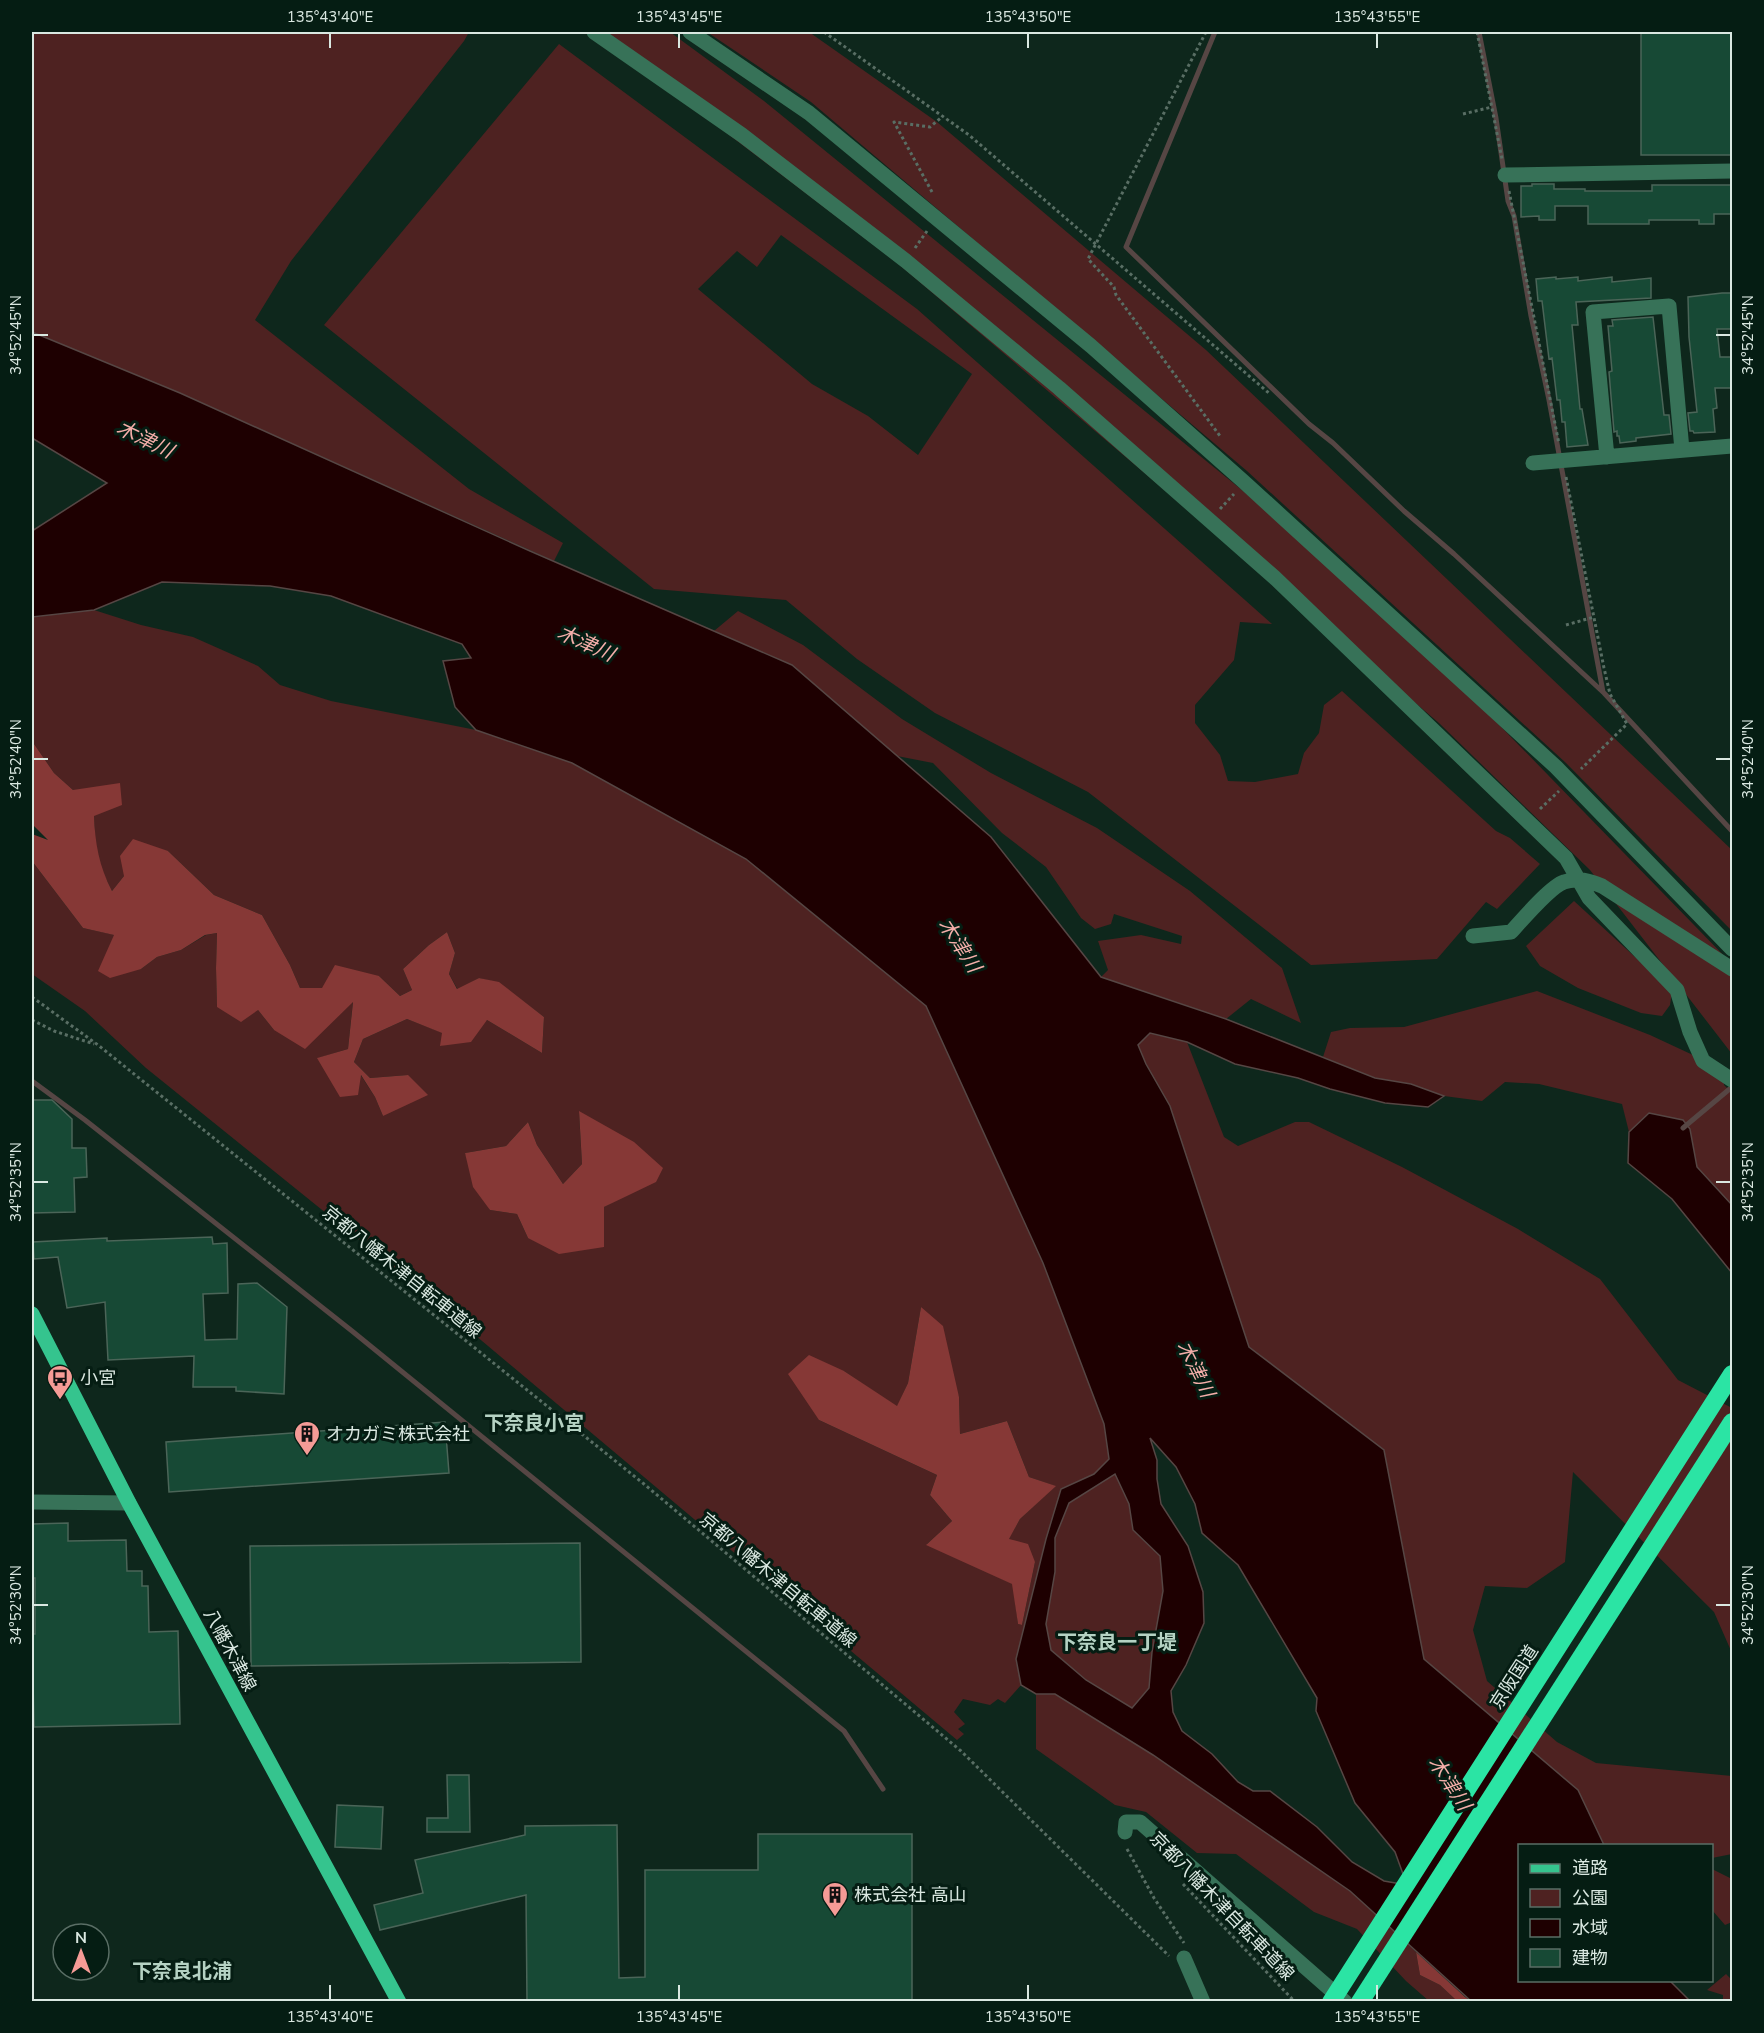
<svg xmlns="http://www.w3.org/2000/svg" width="1764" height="2033" viewBox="0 0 1764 2033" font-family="'Nunito Sans','Noto Sans JP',sans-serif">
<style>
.green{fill:#4e2221;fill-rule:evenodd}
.forest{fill:#863836}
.water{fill:#1e0001;stroke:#564644;stroke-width:1.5;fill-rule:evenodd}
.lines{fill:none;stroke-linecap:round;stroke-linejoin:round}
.stream{stroke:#564644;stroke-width:5}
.building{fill:#174935;stroke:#4b6558;stroke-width:1.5}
.path{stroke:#596e64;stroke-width:3;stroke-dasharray:3 3;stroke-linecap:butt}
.minor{stroke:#377258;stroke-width:15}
.major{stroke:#35c48e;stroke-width:15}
.highway{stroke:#2be4a4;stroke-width:18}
.highway-bridge{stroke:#2be4a4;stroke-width:18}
.ticks{fill:none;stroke:#dae8e1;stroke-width:2}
.labels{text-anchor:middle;stroke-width:6;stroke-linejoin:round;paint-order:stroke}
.street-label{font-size:18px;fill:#dae8e1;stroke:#051d13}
.poi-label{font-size:18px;fill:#dae8e1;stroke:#051d13;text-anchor:start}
.water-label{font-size:20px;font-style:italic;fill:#f4aea9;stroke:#051d13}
.neighbourhood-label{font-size:20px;font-weight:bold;fill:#b5d2c3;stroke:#051d13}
.neatline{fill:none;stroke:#dae8e1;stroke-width:2}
.ticks-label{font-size:15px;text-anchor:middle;fill:#dae8e1}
</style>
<rect width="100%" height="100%" fill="#0e271c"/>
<path class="green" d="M32,32H469L464,41L291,261L255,320L469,489L563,543L554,561L180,393L32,332Z
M594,32H670L764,101L1248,495L1439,663L1732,964V1054L1590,870L1439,723L896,262Z
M707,32H809L937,122L1206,350L1732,850V931L1566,763L1247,471L811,102Z
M559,44L917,309L1272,624L1240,622L1234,660L1195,705V723L1220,755L1228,781L1255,782L1298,774L1304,753L1319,733L1324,705L1342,691L1496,831L1510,838L1540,864L1497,909L1486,902L1437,959L1311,965L1088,792L935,713L857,659L786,600L654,589L324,325ZM781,235L972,374L918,455L868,416L812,384L698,289L737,251L757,267Z
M94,610L141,625L193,637L258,666L280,685L331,701L476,730L572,763L746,859L926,1006L1043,1263L1104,1424L1109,1459L1094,1474L1061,1489L1046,1539L1016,1659L1021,1685L1005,1703L998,1699L990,1705L963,1699L954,1712L965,1724L958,1729L964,1734L957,1740L425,1293L146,1068L85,1011L32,974V861L83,928L115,935L110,945L141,969L157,957L181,950L206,935L217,933L216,968L217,1007L258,1010L274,1030L353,1001L348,1049L318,1058L360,1074L375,1097L383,1116L408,1075L370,1078L354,1062L363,1039L407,1019L443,1033L441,1046L487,1020L542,1053L544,1017L499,983L479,978L458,990L449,974L455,953L447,932L429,945L403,969L412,990L400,996L379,976L322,988H300L290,965L262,915L214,895L168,851L124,876L112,891L102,871L95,844L94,816L73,790L54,773L32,741V617ZM579,1112L627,1195L604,1207L528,1238L517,1214L490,1210L465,1153L506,1146L528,1122L537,1145L563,1184L582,1164ZM921,1307L959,1397L960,1434L1007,1421L1029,1477L1055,1486L1020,1519L1008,1540L1035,1562L1022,1625L1018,1624L1013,1584L927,1544L952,1521L930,1495L937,1475L819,1420L844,1371L897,1407L908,1383Z
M738,611L803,645L902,719L991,773L1097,828L1190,891L1282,968L1301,1023L1251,999L1226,1019L1101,977L1108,970L1098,941L1141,935L1181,944L1182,936L1114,914L1111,924L1095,929L1081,918L1046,867L1002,833L933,763L897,756L792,665L714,631Z
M1574,901L1672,991L1670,1005L1662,1016L1641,1013L1578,988L1540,966L1526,946Z
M1537,991L1650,1035L1723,1069L1724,1085L1732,1093V1205L1697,1167L1690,1129L1649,1113L1629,1132L1622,1104L1539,1084L1505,1082L1482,1101L1444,1096L1411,1084L1375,1078L1323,1057L1331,1032L1350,1028L1404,1027Z
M1150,1033L1187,1042L1224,1137L1238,1146L1295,1122H1309L1402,1167L1518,1229L1600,1279L1678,1380L1732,1408V1653L1714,1612L1573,1472L1565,1562L1527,1588L1485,1586L1473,1630L1487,1681L1557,1742L1596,1763L1732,1776V1854L1712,1858V1846L1604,1845L1578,1790L1424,1659L1384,1450L1249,1348L1170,1106L1146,1064L1138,1045Z
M1115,1474L1129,1504L1133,1530L1160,1556L1163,1591L1152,1652L1149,1688L1132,1709L1086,1680L1051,1650L1046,1624L1055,1572V1538L1069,1503Z
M1036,1694H1055L1153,1755L1350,1891L1416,1952L1420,1975L1440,1985L1457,2001H1429L1406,1981L1357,1929L1314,1912L1236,1854L1197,1853L1146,1812L1115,1805L1036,1749Z
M1712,1869L1732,1879V1922L1725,1925L1712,1910Z
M1726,1974L1732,1980V2001H1723V1995L1707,1990Z"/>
<path class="forest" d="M32,741L54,773L73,790L120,783L122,805L94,816C95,843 99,866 112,891L124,876L120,856L133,839L168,851L214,895L262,915L290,965L300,988H322L335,965L379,976L400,996L412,990L403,969L429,945L447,932L455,953L449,974L457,989L479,978L499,982L544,1017L542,1053L487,1020L471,1042L440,1046L442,1033L407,1019L363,1039L354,1062L370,1078L408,1075L428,1095L383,1116L375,1097L361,1075L358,1095L340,1097L317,1058L348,1049L353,1002L305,1049L274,1030L258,1010L241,1022L217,1007L216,968L217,933L205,935L181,950L157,957L141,969L110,978L98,971L114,935L83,928L32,861V834L48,840L32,824Z
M579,1111L634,1142L663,1168L656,1182L604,1207V1247L559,1254L528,1238L517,1214L490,1210L473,1187L465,1153L506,1146L528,1122L537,1145L563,1184L582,1164Z
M921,1307L943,1326L959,1397L960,1434L1007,1421L1029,1477L1056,1486L1020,1519L1009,1539L1028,1544L1035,1562L1022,1625L1018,1624L1012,1584L926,1545L952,1521L930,1495L937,1475L819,1420L788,1374L809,1355L844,1371L897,1406L908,1383Z
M1416,1952L1465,1997L1471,2001H1457L1440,1985L1420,1975Z"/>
<path class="water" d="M32,332L180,393L530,551L792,665L991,837L1101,977L1226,1019L1375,1078L1411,1084L1444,1096L1428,1107L1385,1103L1330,1089L1298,1078L1235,1064L1187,1042L1150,1033L1138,1045L1146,1064L1170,1106L1249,1347L1384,1450L1424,1659L1578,1790L1604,1845L1520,1846V1980L1670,1981L1690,2001H1471L1350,1891L1153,1755L1055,1694H1036L1021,1685L1016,1659L1046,1539L1061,1489L1094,1474L1109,1459L1104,1424L1043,1263L926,1006L746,859L572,763L476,730L455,707L443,661L471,658L462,644L331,596L270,586L162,582L94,610L32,617V531L107,483L32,438ZM1150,1438L1176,1467L1195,1504L1202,1533L1238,1565L1317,1698L1316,1711L1355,1803L1395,1852L1407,1885L1384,1881L1352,1862L1317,1827L1270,1791H1253L1238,1782L1212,1754L1182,1731L1173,1712L1171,1691L1186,1665L1204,1623L1203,1592L1188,1546L1161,1504L1157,1479V1460ZM1115,1474L1129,1504L1133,1530L1160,1556L1163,1591L1152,1652L1149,1688L1132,1708L1086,1680L1051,1650L1046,1624L1055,1572V1538L1069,1503Z
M1649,1113L1683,1120L1690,1129L1697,1167L1732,1205V1273L1672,1199L1628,1163L1629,1132Z"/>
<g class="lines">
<path class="stream" d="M1215,32L1126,247L1309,424L1333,443L1404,511L1454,554L1604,693L1732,831
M1479,32L1496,118L1508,201L1514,216L1531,316L1549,400L1603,692
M32,1081L85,1120L352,1331L844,1731L883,1789
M1683,1128L1732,1087"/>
</g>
<path class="building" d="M1641,32H1732V155H1641Z
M1532,184H1554V189H1585V191H1652V185H1732V214H1714V224H1699V220H1649V224H1588V206H1555V220H1539V216L1521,217V186H1532Z
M1556,277V279L1578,277V281L1612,277V282L1651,278V298L1576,302L1578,325H1572L1580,409H1582L1588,445L1567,447L1565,422H1562L1560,400H1557L1552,358L1549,359L1542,301H1538L1536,279Z
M1722,293H1732V329H1717L1720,357H1732V388H1715L1717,408L1713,409L1715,432L1694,433L1693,431H1690L1688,413L1697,412L1689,337L1688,297Z
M1653,317L1664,415H1669L1671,434L1636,438V441L1620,443L1619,436H1617V431L1614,432L1609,372L1612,371L1608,326H1613L1612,320Z
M32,1100H52L72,1119V1148H86L87,1177L74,1178L75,1212L32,1213Z
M212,1237L213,1244L227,1243L228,1293L203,1294L205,1340L237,1339L238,1284L257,1283L287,1307L284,1394L236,1391V1387H193L194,1356L108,1360L105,1302L67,1308L58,1257L34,1259L33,1242L107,1238V1241Z
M445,1422L449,1473L169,1492L166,1442Z
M68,1523V1541L126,1540L127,1571H142V1586H148L149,1632L178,1631L180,1724L34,1727L32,1634H35V1578H33L32,1524Z
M580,1543L581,1662L251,1666L250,1546Z
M447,1775H469L470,1832H427V1818H448Z
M337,1805L383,1807L381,1849L335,1847Z
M617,1825L619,1978L645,1977V1870H758V1834H912V2001H527L526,1895L380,1930L374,1905L423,1893L415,1860L525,1835V1826Z"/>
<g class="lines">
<path class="path" d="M824,32L969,135L1270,394
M1206,32L1088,259L1114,287L1116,295L1220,436
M1477,32L1502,159
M1463,114L1492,107
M1509,191L1559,444
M932,192L894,122L930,127L943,116
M915,248L927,231
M1566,477L1604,668L1610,694L1627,724L1581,769
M1220,509L1234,494
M1566,625L1594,617
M1540,809L1559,791
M32,997L98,1045L644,1484L961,1751L1169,1956
M32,1020L54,1031L94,1044
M1127,1849L1154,1898L1184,1943
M1183,1884L1295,2002"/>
<path class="minor" d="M594,32L742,135L906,261L1059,388L1274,577L1566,858L1589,898L1677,990L1690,1032L1703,1061L1732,1080
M690,32L809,113L1091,346L1244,482L1556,767L1732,949
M1505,175L1732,171
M1607,457L1593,312L1669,306L1682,450
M1533,463L1732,446
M1473,936L1511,932C1521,921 1551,886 1564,882C1577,877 1590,881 1602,886L1732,969
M32,1502L129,1503
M1125,1832L1126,1822H1140L1345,2002
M1184,1958L1203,2002"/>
<path class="major" d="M32,1314L129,1503L399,2002"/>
<path class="highway" d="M1360,2002L1732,1422"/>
<path class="highway-bridge" d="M1331,2002L1732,1374"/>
</g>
<path class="ticks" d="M330,33V48M679,33V48M1028,33V48M1377,33V48M33,335H48M1716,335H1731M33,759H48M1716,759H1731M33,1182H48M1716,1182H1731M33,1605H48M1716,1605H1731M330,1985V2000M679,1985V2000M1028,1985V2000M1377,1985V2000"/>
<defs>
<symbol id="bus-pin" viewBox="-11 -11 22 30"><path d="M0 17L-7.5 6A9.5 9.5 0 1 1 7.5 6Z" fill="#f59b96" stroke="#051d13"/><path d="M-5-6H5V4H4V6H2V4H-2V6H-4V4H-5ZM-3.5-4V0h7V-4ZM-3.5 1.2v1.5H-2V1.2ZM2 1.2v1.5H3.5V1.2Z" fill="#111"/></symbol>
<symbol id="building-pin" viewBox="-11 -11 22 30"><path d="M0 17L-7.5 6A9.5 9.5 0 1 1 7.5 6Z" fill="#f59b96" stroke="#051d13"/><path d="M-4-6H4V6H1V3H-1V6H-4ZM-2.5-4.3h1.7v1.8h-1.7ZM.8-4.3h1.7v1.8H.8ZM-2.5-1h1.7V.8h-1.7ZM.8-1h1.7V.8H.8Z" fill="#111"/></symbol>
</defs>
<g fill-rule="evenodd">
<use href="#bus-pin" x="45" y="1363" width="30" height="40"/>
<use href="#building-pin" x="292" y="1419" width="30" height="40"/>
<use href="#building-pin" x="820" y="1880" width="30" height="40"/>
</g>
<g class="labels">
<g class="street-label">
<text transform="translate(402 1272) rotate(39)" y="6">京都八幡木津自転車道線</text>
<text transform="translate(778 1580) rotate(40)" y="6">京都八幡木津自転車道線</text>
<text transform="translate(230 1650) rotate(62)" y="6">八幡木津線</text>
<text transform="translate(1514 1677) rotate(-57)" y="6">京阪国道</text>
<text transform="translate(1222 1906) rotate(46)" y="6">京都八幡木津自転車道線</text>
</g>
<g class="poi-label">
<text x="80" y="1384">小宮</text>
<text x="326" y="1440">オカガミ株式会社</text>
<text x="854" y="1901">株式会社 高山</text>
</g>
<g class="water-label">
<text transform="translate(145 439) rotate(26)" y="7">木津川</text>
<text transform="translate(586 643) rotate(24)" y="7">木津川</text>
<text transform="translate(960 945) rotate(57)" y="7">木津川</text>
<text transform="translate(1196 1369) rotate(64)" y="7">木津川</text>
<text transform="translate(1450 1783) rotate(57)" y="7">木津川</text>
</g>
<g class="neighbourhood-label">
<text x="534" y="1430">下奈良小宮</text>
<text x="1117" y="1649">下奈良一丁堤</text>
<text x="182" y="1978">下奈良北浦</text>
</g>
</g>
<rect width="1764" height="2033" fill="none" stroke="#051d13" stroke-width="66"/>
<rect x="1518" y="1844" width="195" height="138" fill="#051d13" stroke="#5a6e65" stroke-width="1.5"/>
<rect x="1530" y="1864" width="30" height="9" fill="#35c48e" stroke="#5a6e65" stroke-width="1.5"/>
<text x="1572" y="1874" font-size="18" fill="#dae8e1">道路</text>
<rect x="1530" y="1889" width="30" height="18" fill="#4e2221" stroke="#5a6e65" stroke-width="1.5"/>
<text x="1572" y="1904" font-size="18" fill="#dae8e1">公園</text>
<rect x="1530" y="1919" width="30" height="18" fill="#1e0001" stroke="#5a6e65" stroke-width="1.5"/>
<text x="1572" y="1934" font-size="18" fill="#dae8e1">水域</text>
<rect x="1530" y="1949" width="30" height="18" fill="#174935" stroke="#5a6e65" stroke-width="1.5"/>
<text x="1572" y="1964" font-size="18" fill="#dae8e1">建物</text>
<g transform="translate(81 1952)"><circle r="28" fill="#051d13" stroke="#5a6e65" stroke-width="1.5"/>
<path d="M0-4.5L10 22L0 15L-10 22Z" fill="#f59b96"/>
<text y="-9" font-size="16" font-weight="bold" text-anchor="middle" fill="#dae8e1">N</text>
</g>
<rect x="33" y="33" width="1698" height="1967" class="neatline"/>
<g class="ticks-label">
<text x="330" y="22">135°43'40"E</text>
<text x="679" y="22">135°43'45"E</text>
<text x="1028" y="22">135°43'50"E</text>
<text x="1377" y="22">135°43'55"E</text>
<text transform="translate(16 335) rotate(-90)" y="5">34°52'45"N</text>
<text transform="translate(1748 335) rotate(-90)" y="5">34°52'45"N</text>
<text transform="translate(16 759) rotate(-90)" y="5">34°52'40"N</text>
<text transform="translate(1748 759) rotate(-90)" y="5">34°52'40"N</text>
<text transform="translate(16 1182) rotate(-90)" y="5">34°52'35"N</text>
<text transform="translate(1748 1182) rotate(-90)" y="5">34°52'35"N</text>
<text transform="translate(16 1605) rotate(-90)" y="5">34°52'30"N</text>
<text transform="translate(1748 1605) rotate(-90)" y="5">34°52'30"N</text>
<text x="330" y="2022">135°43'40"E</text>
<text x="679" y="2022">135°43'45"E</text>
<text x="1028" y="2022">135°43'50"E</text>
<text x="1377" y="2022">135°43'55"E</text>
</g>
</svg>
